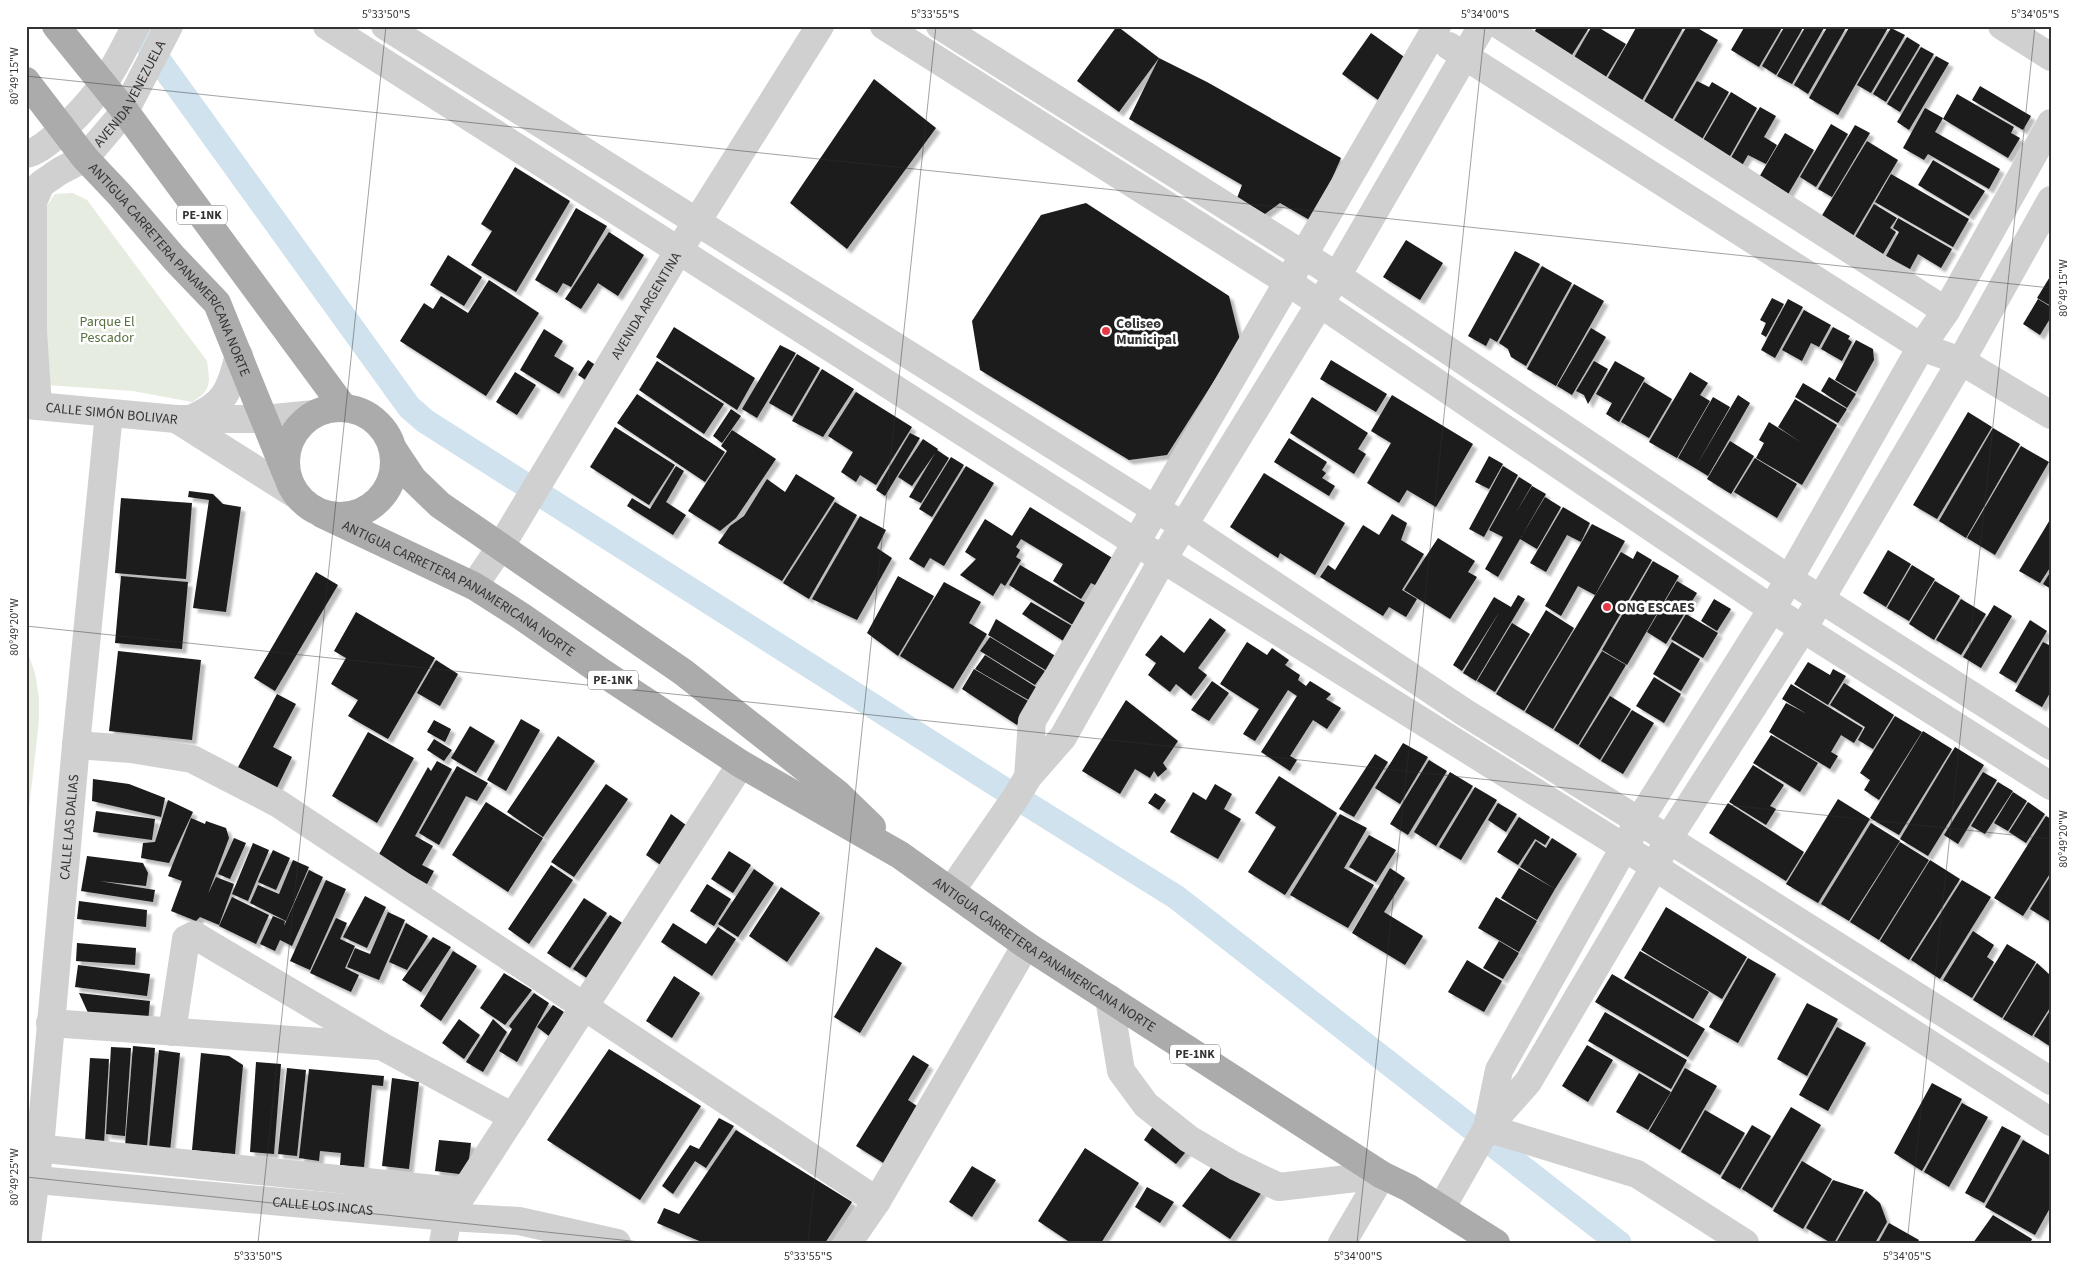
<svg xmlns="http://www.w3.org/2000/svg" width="2077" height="1269" viewBox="0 0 2077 1269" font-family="'Source Sans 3',sans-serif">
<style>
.green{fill:#e6ecdf}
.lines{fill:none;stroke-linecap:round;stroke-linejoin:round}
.canal{stroke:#cfe2ee;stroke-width:25}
.building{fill:#1a1a1a;filter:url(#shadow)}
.minor{stroke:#d0d0d0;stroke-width:28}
.major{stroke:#ababab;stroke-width:28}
.ticks{fill:none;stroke:#333;stroke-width:1;stroke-opacity:0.45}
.poi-dot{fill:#e63946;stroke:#fff;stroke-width:2}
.labels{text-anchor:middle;stroke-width:5;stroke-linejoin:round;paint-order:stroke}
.shield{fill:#fff;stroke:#707070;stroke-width:1}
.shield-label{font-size:12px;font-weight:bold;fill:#333}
.street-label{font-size:14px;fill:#333;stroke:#fff}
.park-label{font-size:14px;fill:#56703f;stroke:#fff}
.poi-label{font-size:14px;font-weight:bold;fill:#333;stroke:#fff;text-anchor:start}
.neatline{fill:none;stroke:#333;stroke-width:2}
.ticks-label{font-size:12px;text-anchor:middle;fill:#333}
</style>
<defs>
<filter id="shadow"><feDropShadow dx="4.5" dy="4.5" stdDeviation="1" flood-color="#0004"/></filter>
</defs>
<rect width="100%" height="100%" fill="#fff"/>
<path class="green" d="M73,193L87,200L207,361C210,383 212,390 192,402L133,391L47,385L46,207L55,194Z
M26,647L35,673L39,697V721L26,835Z"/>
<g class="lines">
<path class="canal" d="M134,26L409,407L425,421L1016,797L1176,897L1619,1243"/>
</g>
<path class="building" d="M1117,26L1159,58L1207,82L1341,158L1313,222L1280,203L1265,214L1237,198L1242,185L1129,119L1159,58L1119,112L1077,81Z
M1538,26H1590L1570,58L1533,34Z
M1592,26H1596L1626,44L1604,80L1572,61Z
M1637,26H1684L1640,104L1605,83Z
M1687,26H1694L1718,40L1670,123L1641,107Z
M1745,26H1783L1759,67L1731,50Z
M1785,26H1804L1776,75L1762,66Z
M1806,26H1825L1792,84L1777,76Z
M1828,26H1847L1808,94L1794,85Z
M1850,26H1889L1838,115L1809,98Z
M1891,28L1905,35L1871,93L1857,85Z
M1371,33L1414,64L1385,105L1342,74Z
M1907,37L1920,45L1886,102L1873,94Z
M1921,47L1934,54L1900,112L1887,104Z
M1936,56L1949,63L1909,130L1897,122Z
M874,79L936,128L847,249L790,203Z
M1697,81L1709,87L1712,82L1729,92L1701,141L1672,124Z
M1980,86L2031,116L2023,130L1972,100Z
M1731,92L1757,108L1725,165L1698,149Z
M1957,94L2014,127L2011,133L2020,138L2008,158L1943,119Z
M1760,107L1776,116L1764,137L1777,145L1766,164L1748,155L1740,169L1728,163Z
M1925,108L1943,118L1935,132L2000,169L1989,189L1928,154L1924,160L1903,148Z
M1831,124L1848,134L1816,187L1800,177Z
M1855,125L1870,133L1832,197L1818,189Z
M1785,133L1814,150L1787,196L1758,179Z
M1867,141L1898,160L1850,241L1818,222Z
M1933,160L1985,191L1969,216L1918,185Z
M515,167L570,201L516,292L471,265L492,231L481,224Z
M1891,174L1969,219L1953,247L1875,202Z
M1086,203L1229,296L1240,340L1167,455L1129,460L980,370L972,321L1041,215Z
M1874,204L1897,218L1890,228L1896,232L1883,254L1855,237Z
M576,208L607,226L571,287L563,283L557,293L535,280Z
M1898,218L1952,249L1941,268L1918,254L1910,269L1886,256L1899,232L1893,228Z
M609,232L644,255L618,296L598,283L581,309L565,299Z
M1406,240L1443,263L1420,300L1383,277Z
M1515,251L1540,264L1497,342L1490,338L1486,346L1468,336Z
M448,255L482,277L464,306L430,285Z
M1542,266L1572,283L1526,366L1511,357L1508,349L1499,343Z
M2051,275V306L2037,298Z
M489,280L539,313L486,396L400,341L424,303L433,309L441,296L468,313Z
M1574,284L1604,301L1556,386L1527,369Z
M1772,298L1784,304L1766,337L1761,334L1766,323L1760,320Z
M1788,299L1803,307L1775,358L1761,350Z
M2038,299L2051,307V317L2040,335L2023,324Z
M1804,310L1831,325L1819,347L1811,343L1802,361L1782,350Z
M674,327L755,378L737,410L656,357Z
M1833,327L1850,336L1848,339L1852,342L1842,361L1821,349Z
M1591,328L1606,337L1572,395L1557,386Z
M544,329L563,341L554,356L574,368L559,394L520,370Z
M1856,340L1873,349L1874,360L1856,392L1835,380Z
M780,345L796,353L757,418L742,409Z
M797,354L820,368L792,416L769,403Z
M588,360L600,368L590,383L578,375Z
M1331,360L1387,394L1376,412L1320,379Z
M657,361L724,404L704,434L639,390Z
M1594,361L1608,369L1588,404L1584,395L1576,391Z
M1615,361L1645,378L1619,422L1606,414L1612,403L1596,394Z
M822,369L854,389L823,437L792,421Z
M515,372L536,385L517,415L496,402Z
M1690,372L1708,383L1700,395L1710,401L1677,458L1649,442Z
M1829,377L1856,394L1847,408L1821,391Z
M1644,382L1672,399L1649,438L1621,422Z
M1803,383L1847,409L1838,423L1795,397Z
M856,392L912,427L876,485L860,475L856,482L841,472L853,452L828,436Z
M637,394L725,452L705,482L617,423Z
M1392,395L1473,444L1436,507L1407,490L1399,503L1367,483L1391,443L1371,431Z
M1738,395L1750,403L1708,476L1695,468Z
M1312,397L1368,433L1358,449L1366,454L1354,474L1290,433Z
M1713,397L1730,407L1695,468L1678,458Z
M1795,399L1837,425L1802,485L1756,458L1764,443L1759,440L1769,422L1802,443L1778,427Z
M731,409L741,416L722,443L713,436Z
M1968,412L1992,427L1937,519L1913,505Z
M615,427L675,465L649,505L590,467Z
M1993,428L2020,444L1966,538L1939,521Z
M732,430L776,459L736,518L720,531L688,511L727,451L721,446Z
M910,433L920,438L885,496L876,490Z
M1289,438L1327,462L1322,470L1326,473L1322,478L1335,486L1329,496L1274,462Z
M923,439L938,449L912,486L898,477Z
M1730,441L1754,456L1731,494L1707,479Z
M2021,446L2049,462L1995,555L1967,538Z
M937,450L949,458L921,503L909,497Z
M1489,456L1503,464L1489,489L1475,482Z
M951,457L964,465L932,517L919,509Z
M1755,458L1797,484L1777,518L1734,492Z
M676,466L684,471L666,502L686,515L673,535L627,506L632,498L650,509Z
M966,466L994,483L944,566L930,558L924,568L909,559Z
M1503,466L1518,475L1484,537L1469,529Z
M1264,473L1345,523L1315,575L1280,553L1278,558L1230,527Z
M796,474L835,498L782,581L718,543L730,526L744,516L767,479L785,492Z
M1519,477L1532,485L1515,514L1532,486L1546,494L1521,537L1545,497L1561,507L1537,549L1520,539L1498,577L1485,569L1503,537L1489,530Z
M189,491L213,494L223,504L241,507L226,612L193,608L209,500L188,497Z
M121,498L192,503L186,579L115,573Z
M835,502L857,515L809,599L783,583Z
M1030,507L1114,559L1097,586L1091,583L1081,599L1053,581L1063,564L1021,539L1016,547L1020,550L1016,557L1021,560L1005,586L1001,583L993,596L960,575L976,559L965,552L985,519L1012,536Z
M1563,507L1590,523L1581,542L1567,535L1546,572L1530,563Z
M1392,514L1407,523L1401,540L1424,554L1402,590L1417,599L1406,617L1389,607L1383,616L1320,577L1328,565L1335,570L1363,525L1379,535Z
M860,516L886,530L877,548L892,558L857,620L812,599Z
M2051,518V566L2040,583L2019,571Z
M1592,524L1625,541L1595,595L1578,586L1561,616L1545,606Z
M1438,538L1475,561L1468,572L1477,577L1450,619L1404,590Z
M1888,550L1911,564L1886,607L1863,593Z
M1637,551L1652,560L1553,729L1525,712L1621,552L1633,559Z
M1653,561L1679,576L1627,665L1602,650Z
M1020,565L1089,605L1076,627L1009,585Z
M1912,565L1935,579L1909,621L1887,608Z
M2051,571V589L2043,584Z
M316,572L338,585L275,691L254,678Z
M121,576L188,582L182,649L115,643Z
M898,576L934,596L898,656L867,633Z
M1677,581L1697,593L1666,644L1647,632Z
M1935,581L1960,596L1934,640L1909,624Z
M944,582L981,602L969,623L987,634L953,689L900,656Z
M1518,595L1525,599L1476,681L1463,673L1500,611L1462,671L1453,665L1494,597L1511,607Z
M1714,599L1731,609L1717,631L1701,621Z
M1961,599L1986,614L1961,655L1936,640Z
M1031,602L1074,627L1065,642L1022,614Z
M1994,605L2012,616L1981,668L1963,657Z
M1546,610L1574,628L1524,711L1496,694Z
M356,612L435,658L388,739L348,716L358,700L331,684L346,658L334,651Z
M1686,614L1718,633L1703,658L1671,639Z
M1210,618L1226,630L1198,668L1207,675L1191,696L1176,684L1170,692L1148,675L1156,663L1145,655L1161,635L1184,653Z
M996,619L1057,657L1047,671L988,635Z
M2030,620L2047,631L2016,683L1999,673Z
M1512,623L1530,634L1495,692L1477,681Z
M990,637L1045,671L1035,685L980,651Z
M1247,642L1267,655L1272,648L1289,660L1285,665L1300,675L1298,680L1306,686L1310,681L1331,694L1326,699L1341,708L1327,729L1313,720L1290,756L1297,760L1290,771L1261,752L1297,696L1288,690L1255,741L1243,734L1259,709L1220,684Z
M1672,642L1700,659L1681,691L1653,674Z
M2043,642L2051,646V691L2042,707L2015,691Z
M118,651L201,660L192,740L109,731Z
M1602,651L1626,665L1578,745L1554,730Z
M985,655L1039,689L1032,702L975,669Z
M436,660L458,674L440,706L417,693Z
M1808,662L1830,675L1833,669L1846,676L1828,705L1794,684Z
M974,669L1030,702L1017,725L962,689Z
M1654,677L1681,694L1664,723L1636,706Z
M1212,681L1229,693L1209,721L1191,710Z
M1844,683L1894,715L1873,749L1858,740L1865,727L1830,705Z
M1791,684L1863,728L1854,743L1841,735L1831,752L1838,756L1830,769L1769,732L1786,703L1807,714L1782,699Z
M277,694L296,704L273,747L292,757L275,792L236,771Z
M1610,696L1631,709L1600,760L1579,746Z
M1126,700L1178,741L1163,763L1167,769L1158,777L1154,771L1150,778L1135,769L1120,794L1082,771Z
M1632,710L1654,723L1623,774L1601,761Z
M1895,716L1922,732L1879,800L1864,790L1870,780L1860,773Z
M521,719L540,730L506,791L487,780Z
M434,720L451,729L445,742L427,732Z
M470,726L495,741L476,773L451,758Z
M1923,731L1952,749L1899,835L1870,818Z
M368,732L414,758L377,823L332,796Z
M1771,735L1818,763L1800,792L1753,763Z
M558,736L595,761L543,837L507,812Z
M434,739L452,750L444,761L427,750Z
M1403,743L1428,757L1400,804L1375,788Z
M1955,747L1984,765L1928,856L1900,839Z
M1375,754L1388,762L1354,817L1339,809Z
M1429,760L1447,771L1408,835L1390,824Z
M437,761L452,769L415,836L433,846L422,865L434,871L427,884L378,856L428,767L431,771Z
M1753,765L1784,785L1770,806L1776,809L1766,825L1729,802Z
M457,766L488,783L477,801L466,796L439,845L419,833Z
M1450,772L1473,786L1436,846L1414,832Z
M1983,772L1997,780L1958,844L1944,835Z
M1279,776L1337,813L1285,895L1248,872L1276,827L1255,813Z
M93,779L129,784L165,798L161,817L92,801Z
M1998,782L2013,791L1985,834L1971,826Z
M606,784L628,799L574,877L551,862Z
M1215,784L1232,794L1224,809L1241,819L1218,859L1170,832L1193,792L1206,800Z
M1475,787L1497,800L1461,860L1439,847Z
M2013,792L2027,801L2008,831L1994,823Z
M1155,793L1166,800L1159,810L1148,803Z
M1838,799L1870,819L1818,903L1786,884Z
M168,800L193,812L169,863L141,858L143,843L155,842Z
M486,802L543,838L508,892L452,855Z
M2028,802L2045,814L2026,843L2009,832Z
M1498,803L1517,814L1506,832L1488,820Z
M1728,803L1804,852L1786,881L1709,833Z
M96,811L155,819L152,840L93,832Z
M671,814L690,828L665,868L646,855Z
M1340,814L1367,828L1344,868L1374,885L1348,928L1290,895Z
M2046,816L2051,819V872L2023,916L1994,898Z
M1519,817L1550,837L1545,845L1535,839L1518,865L1497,852Z
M191,818L205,824L206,821L226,828L229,838L208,894L216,877L234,884L219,925L200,917L196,921L171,911L182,881L168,876Z
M1871,823L1900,841L1849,921L1821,904Z
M1369,835L1396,850L1376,882L1349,867Z
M234,838L246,843L230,879L218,874Z
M1552,838L1577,854L1555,889L1520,867L1536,841L1546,848Z
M1900,842L1929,860L1879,940L1850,922Z
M253,843L269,850L248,901L232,894Z
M273,850L290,858L276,890L258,882Z
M729,851L751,865L733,893L711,879Z
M87,856L143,863L148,873L146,886L99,881L155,890L153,902L81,891Z
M293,860L309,867L286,921L250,903L258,885L279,894Z
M1930,860L1960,879L1909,960L1880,941Z
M551,865L573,880L529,944L508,929Z
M1390,868L1405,878L1384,912L1423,936L1405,965L1352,933Z
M1519,868L1555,889L1537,920L1501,898Z
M754,869L774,883L738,937L718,924Z
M309,870L323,877L292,946L280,940L275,951L260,944L273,916L285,921L284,926Z
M2051,875V922L2030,909Z
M326,880L346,889L310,970L290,961Z
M1962,880L1991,897L1940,979L1911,960Z
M707,884L731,899L714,926L690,911Z
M781,887L820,913L787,962L749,936Z
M365,896L386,907L367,948L343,937Z
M232,897L269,915L256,944L219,926Z
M1496,897L1537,921L1519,952L1478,928Z
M584,898L607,913L570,968L547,953Z
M79,901L147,910L146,927L77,919Z
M1666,907L1747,957L1722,999L1641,950Z
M388,912L405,920L379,980L347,967L355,948L370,954Z
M610,915L627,926L593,982L573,969Z
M336,918L347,923L340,939L355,946L345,968L359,975L351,992L310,973Z
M406,923L428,936L407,970L389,962Z
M673,923L706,944L718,927L736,939L712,976L661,942Z
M1973,931L1994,945L1987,957L1994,962L1972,998L1943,980Z
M433,937L451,947L421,992L402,980Z
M1499,941L1519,953L1503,979L1483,968Z
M77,943L136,948L135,965L76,961Z
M2007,944L2036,962L2002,1018L1973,1000Z
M876,947L902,963L860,1033L834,1017Z
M453,951L477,966L441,1021L420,1006Z
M1640,951L1709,992L1693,1019L1624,978Z
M1748,958L1776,974L1738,1043L1709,1027Z
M1467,960L1502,981L1484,1012L1448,992Z
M2037,963L2051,976V1006L2032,1036L2003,1019Z
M78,965L150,974L147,996L75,987Z
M504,973L532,990L505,1025L480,1008Z
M1612,974L1705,1029L1688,1057L1595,1002Z
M674,976L700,993L672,1038L646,1021Z
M79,993L150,1001L148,1022L89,1015Z
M534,993L549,1003L517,1062L499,1051L512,1029L509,1026Z
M1807,1003L1838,1019L1807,1076L1777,1059Z
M553,1005L564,1012L549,1036L537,1027Z
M2051,1009V1047L2034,1036Z
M1605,1012L1687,1060L1671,1089L1588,1041Z
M459,1019L480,1035L464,1059L442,1043Z
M493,1019L507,1032L483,1072L466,1062Z
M1837,1027L1866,1043L1828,1111L1799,1095Z
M1587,1045L1613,1060L1588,1102L1562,1086Z
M133,1046L155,1048L147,1147L125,1146Z
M111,1047L131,1048L125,1136L106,1134Z
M609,1049L701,1106L640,1200L547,1140Z
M159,1050L180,1053L170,1151L149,1148Z
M201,1053L229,1056L243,1065L235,1154L192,1150Z
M913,1055L929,1065L908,1100L920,1108L885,1164L856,1146Z
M90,1058L109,1059L104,1143L85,1142Z
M256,1062L281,1064L274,1154L250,1152Z
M287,1068L306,1070L297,1156L278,1154Z
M1685,1068L1717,1086L1680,1150L1649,1131Z
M309,1069L384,1076L383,1086L372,1085L364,1167L340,1165L341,1153L320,1151L319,1161L299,1158Z
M1639,1073L1671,1092L1648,1130L1616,1112Z
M392,1078L419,1082L409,1169L382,1166Z
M1932,1083L1962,1099L1922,1171L1894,1153Z
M1962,1103L1988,1117L1949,1187L1924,1172Z
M1791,1107L1821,1125L1772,1208L1742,1189Z
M1705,1110L1745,1133L1720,1175L1681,1152Z
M719,1118L734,1126L706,1168L695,1161L673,1194L662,1186L690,1145L699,1149Z
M1156,1122L1189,1148L1176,1164L1144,1140Z
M1752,1125L1771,1136L1740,1189L1721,1178Z
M2002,1126L2021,1136L1984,1203L1965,1193Z
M736,1130L852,1202L825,1243H704L657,1223L664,1208L679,1214Z
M439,1140L471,1143L467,1175L435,1171Z
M2023,1140L2051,1156V1206L2035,1235L1985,1207Z
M1085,1148L1139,1183L1101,1243H1071L1038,1221Z
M1217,1160L1262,1192L1230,1239L1182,1206Z
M1802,1161L1832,1179L1803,1229L1773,1211Z
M972,1166L996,1180L972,1217L949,1202Z
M1833,1180L1864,1190L1834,1243H1831L1806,1228Z
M1147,1187L1174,1202L1160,1223L1135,1207Z
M1866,1191L1880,1203L1887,1222L1875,1243H1836Z
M1993,1215L2032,1239L2030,1243H1973Z
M1889,1223L1919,1240L1917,1243H1878Z"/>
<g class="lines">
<g class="minor">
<path d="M327,26L1124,535L1625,848L2051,1122"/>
<path d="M385,26L1156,510L1184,525L1464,712L1668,839L2051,1081"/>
<path d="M884,26L1288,282L1772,609L2051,786"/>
<path d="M940,26L1337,276L1789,579L2051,746"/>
<path d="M1501,26L1946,311"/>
<path d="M2002,26L2051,57"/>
<path d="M1449,46L1921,347L1961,361L2051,415"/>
<path d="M26,154C46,152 91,102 103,84C116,67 125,45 136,26"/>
<path id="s1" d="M26,405L176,419H264L314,414"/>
<path id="s2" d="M38,406L33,332V202L41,184L60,171L85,158L125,111L169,26"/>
<path d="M176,419L296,495"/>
<path d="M191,419C226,403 229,392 239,355"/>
<path id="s3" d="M474,586L501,546L679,250L820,26"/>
<path d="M76,745L131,749L192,759L279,804L877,1201"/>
<path d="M1028,777L1032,721L1437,26"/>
<path d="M951,891L1016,797L1028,777L1063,737L1163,559L1337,276L1482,26"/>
<path d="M1109,998L1121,1071L1146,1105L1189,1139L1235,1166L1279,1187L1382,1175"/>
<path d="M50,1023L378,1046"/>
<path d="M172,1032L186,939L194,935L383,1047L513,1117"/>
<path d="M1487,1128L1499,1070L1639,821L1772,609L1921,347L1946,311L2051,123"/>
<path d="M1487,1128L1637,1174L1745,1243"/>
<path d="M26,1147L464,1192"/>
<path id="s4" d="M26,1179L448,1217L519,1221L617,1243"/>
<path d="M1442,1207L1487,1128L1528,1082L1654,868L1668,839L1803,629L1961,361L2051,200"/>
<path id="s5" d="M27,1243L40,1147L76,745L109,413"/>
<path d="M443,1243L448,1217L741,764"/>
<path d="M848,1243L877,1201L1026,945"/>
<path d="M1342,1243L1382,1175"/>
</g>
<g class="major">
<path d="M56,26L125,111L344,408"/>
<path id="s6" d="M26,81L85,158L120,195L174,258L217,303L286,473"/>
<circle cx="340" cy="462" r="54"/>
<path d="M393,449L413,479L440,505L683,672L838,794L872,827"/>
<path id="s7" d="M322,514L474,586L521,616L603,673L741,764L900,855L1026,945L1382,1175L1409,1188L1496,1243"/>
</g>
</g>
<path class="ticks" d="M26,76L2051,288M26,626L2051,839M26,1177L650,1243M258,1243L386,26M808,1243L936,26M1357,1243L1485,26M1907,1243L2035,26"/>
<g class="poi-dot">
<circle cx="1106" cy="331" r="5"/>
<circle cx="1607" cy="607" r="5"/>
</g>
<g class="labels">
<g class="shield">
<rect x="177" y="205.5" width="50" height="19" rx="4"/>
<rect x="588" y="670.5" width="50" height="19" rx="4"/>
<rect x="1170" y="1044.5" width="50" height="19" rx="4"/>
</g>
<g class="shield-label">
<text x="202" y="219">PE-1NK</text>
<text x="613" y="684">PE-1NK</text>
<text x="1195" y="1058">PE-1NK</text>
</g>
<g class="street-label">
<text dy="5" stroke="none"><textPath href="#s2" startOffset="354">AVENIDA VENEZUELA</textPath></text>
<text dy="5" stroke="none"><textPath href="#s6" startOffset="239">ANTIGUA CARRETERA PANAMERICANA NORTE</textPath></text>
<text dy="5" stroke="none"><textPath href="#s3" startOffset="329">AVENIDA ARGENTINA</textPath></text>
<text dy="5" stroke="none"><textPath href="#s1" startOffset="86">CALLE SIMÓN BOLIVAR</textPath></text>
<text dy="5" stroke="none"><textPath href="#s7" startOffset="156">ANTIGUA CARRETERA PANAMERICANA NORTE</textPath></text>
<text dy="5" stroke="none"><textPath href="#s5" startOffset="418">CALLE LAS DALIAS</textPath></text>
<text dy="5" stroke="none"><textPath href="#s7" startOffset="848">ANTIGUA CARRETERA PANAMERICANA NORTE</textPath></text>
<text dy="5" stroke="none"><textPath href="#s4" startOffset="298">CALLE LOS INCAS</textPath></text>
</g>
<g class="park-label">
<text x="107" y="326">Parque El<tspan x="107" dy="16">Pescador</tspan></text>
</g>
<g class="poi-label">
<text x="1116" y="328">Coliseo<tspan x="1116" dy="16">Municipal</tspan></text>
<text x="1617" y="612">ONG ESCAES</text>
</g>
</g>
<rect width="2077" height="1269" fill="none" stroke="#ffffff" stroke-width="55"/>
<rect x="28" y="28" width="2022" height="1214" class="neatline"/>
<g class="ticks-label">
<text x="386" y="18">5°33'50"S</text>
<text x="935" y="18">5°33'55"S</text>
<text x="1485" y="18">5°34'00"S</text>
<text x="2035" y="18">5°34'05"S</text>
<text transform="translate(14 76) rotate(-90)" y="4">80°49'15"W</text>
<text transform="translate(2063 288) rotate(-90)" y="4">80°49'15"W</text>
<text transform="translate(14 627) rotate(-90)" y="4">80°49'20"W</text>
<text transform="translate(2063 839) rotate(-90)" y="4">80°49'20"W</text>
<text transform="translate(14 1177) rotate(-90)" y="4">80°49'25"W</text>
<text x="258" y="1260">5°33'50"S</text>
<text x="808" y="1260">5°33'55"S</text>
<text x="1358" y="1260">5°34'00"S</text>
<text x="1907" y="1260">5°34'05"S</text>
</g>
</svg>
